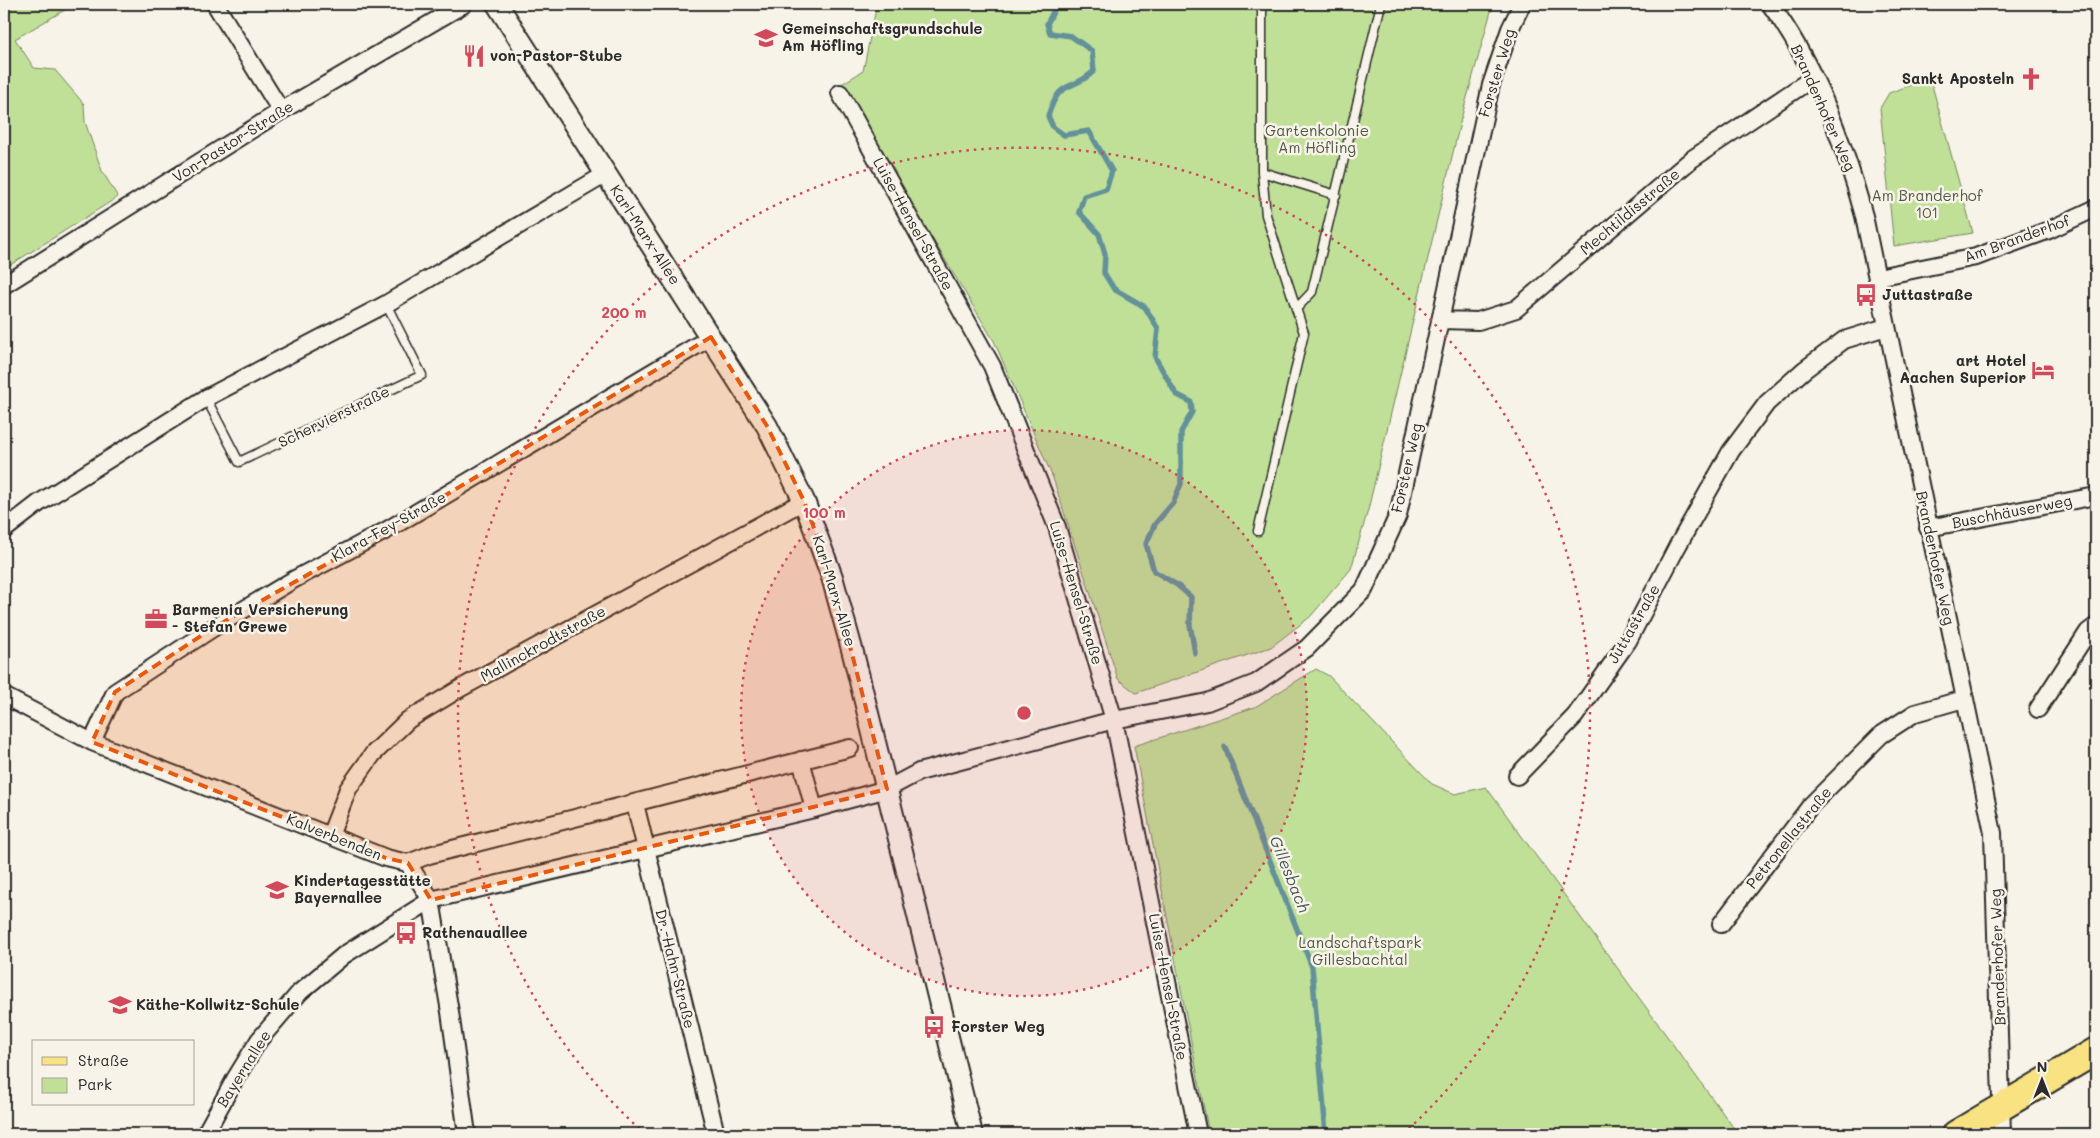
<svg xmlns="http://www.w3.org/2000/svg" width="2100" height="1138" viewBox="0 0 2100 1138" font-family="Mali,sans-serif">
<style>
.green{fill:#c0df97;stroke:#768561}
.lines{fill:none;stroke-linecap:round;stroke-linejoin:round}
.stream{stroke:#629199;stroke-width:5.5}
.service-casing{stroke:#2b2b2b;stroke-width:11}
.minor-casing{stroke:#2b2b2b;stroke-width:20}
.tertiary-casing{stroke:#2b2b2b;stroke-width:24}
.primary-casing{stroke:#2b2b2b;stroke-width:30}
.service{stroke:#f7f3e8;stroke-width:8}
.minor{stroke:#f7f3e8;stroke-width:16}
.tertiary{stroke:#f7f3e8;stroke-width:20}
.primary{stroke:#f8e281;stroke-width:26}
.marked{fill:#e8590c;fill-opacity:0.2;stroke:#e8590c;stroke-width:4;stroke-dasharray:10 6;stroke-linejoin:round}
.ring{fill:none;stroke:#d1495b;stroke-width:2.5;stroke-dasharray:2.5 5}
.labels{text-anchor:middle;stroke-width:5;stroke-linejoin:round;paint-order:stroke}
.poi-label{font-size:15px;font-weight:bold;fill:#2b2b2b;stroke:#f7f3e8;text-anchor:start}
.street-label{font-size:15px;fill:#2b2b2b;stroke:#f7f3e8}
.park-label{font-size:15px;fill:#505846;stroke:#f7f3e8}
.water-label{font-size:16px;font-style:italic;fill:#425659;stroke:#f7f3e8}
.centre{fill:#d1495b;stroke:#f7f3e8;stroke-width:2.5}
.ring-label{font-size:15px;text-anchor:middle;font-weight:bold;fill:#d1495b;stroke:#f7f3e8;stroke-width:5;stroke-linejoin:round;paint-order:stroke}
</style>
<rect width="100%" height="100%" fill="#f7f3e8"/>
<filter id="ink" filterUnits="userSpaceOnUse"><feTurbulence type="fractalNoise" baseFrequency=".02" numOctaves="2"/><feDisplacementMap in="SourceGraphic" scale="10" xChannelSelector="R" yChannelSelector="G"/><feConvolveMatrix kernelMatrix="1 2 1 2 8 2 1 2 1" color-interpolation-filters="sRGB"/></filter>
<g filter="url(#ink)">
<path class="green" d="M4,4H75L15,39L34,68L55,70L84,104L85,122L102,171L118,197L4,269Z
M877,4H1493L1461,119L1368,510L1351,569L1310,617L1271,647L1136,693L1118,679L1053,478L994,341L840,85L863,71Z
M1930,78L1973,233L1894,246L1880,108L1889,93Z
M1316,669L1329,676L1432,784L1455,794L1486,787L1738,1134H1209L1134,746L1255,707Z"/>
<g class="lines">
<path class="stream" d="M1057,4L1047,24L1050,33L1071,36L1092,51L1094,71C1071,93 1060,77 1048,116L1053,127L1064,135L1089,131L1112,171L1106,189L1084,196L1079,212L1099,234L1105,254L1104,273L1114,289L1145,307L1158,329L1155,357L1176,394L1191,402L1192,412L1181,432V484L1173,503L1155,524L1146,544L1154,571L1177,585L1191,597L1190,625L1195,653
M1225,747L1312,967L1326,1134"/>
<defs>
<path id="service" d="M1262,172L1336,195
M1296,309L1312,292L1381,4
M206,398L239,462L422,375L386,304
M1258,531L1304,333L1266,215L1262,172V4"/>
<path id="minor" d="M215,4L281,111
M1770,4C1815,65 1844,142 1864,216L1993,833L2002,1134
M840,93L992,366L1057,527L1114,720L1198,1134
M1878,277L1976,257L2049,230L2096,208
M4,285L281,111L464,4
M1440,320L1478,321L1516,309L1692,159L1813,78
M1928,528L2096,496
M4,530L39,503L206,398L386,304L606,174
M4,696L92,742L386,858L408,863L431,900L450,1012L467,1134
M2038,709L2088,632L2096,626
M92,742L115,692L213,628L293,580L387,530L711,337
M801,760L814,809
M1517,776L1575,716L1628,641L1677,547L1731,451L1767,403L1804,370L1844,340L1886,327
M635,804L716,1134
M330,836L348,789L373,754L408,720L461,688L804,501
M408,863L429,855L850,748
M1721,924L1811,805L1881,735L1915,713L1964,699
M205,1134L235,1079L259,1040L300,992L344,955L431,900L814,809L887,789L919,772L1114,720L1207,702L1256,683L1307,648L1364,590L1398,515L1491,85L1510,29L1522,4"/>
<path id="tertiary" d="M497,4L767,426L804,501L832,577L853,653L972,1134"/>
<path id="primary" d="M1956,1134L2096,1051"/>
</defs>
<use href="#service" class="service-casing"/>
<use href="#minor" class="minor-casing"/>
<use href="#tertiary" class="tertiary-casing"/>
<use href="#primary" class="primary-casing"/>
<use href="#service" class="service"/>
<use href="#minor" class="minor"/>
<use href="#tertiary" class="tertiary"/>
<use href="#primary" class="primary"/>
</g>
</g>
<path class="marked" d="M711,337L767,426L804,501L832,577L887,789L431,900L408,863L386,858L92,742L115,692L213,628L387,530Z"/>
<circle cx="1024" cy="713" r="283" fill="#d1495b" fill-opacity=".12"/>
<g class="ring">
<circle cx="1024" cy="713" r="283"/>
<path d="M645 1134A566 566 0 1 1 1403 1134"/>
</g>
<defs>
<symbol id="school-bare" viewBox="-9 -9 18 18"><path d="M0-5L7-2L0 1L-7-2ZM-4 1L0 2.5L4 1V4Q0 6-4 4Z" fill="#d1495b" stroke="#f7f3e8" stroke-width="2.5" paint-order="stroke"/></symbol>
<symbol id="restaurant-bare" viewBox="-9 -9 18 18"><path d="M-5-6h1v4h1v-4h1v4h1v-4h1v5L-1.5 .5V6h-2V.5L-5-1ZM5-6V6H3V1.5H1.5Q1.5-4 5-6Z" fill="#d1495b" stroke="#f7f3e8" stroke-width="2.5" paint-order="stroke"/></symbol>
<symbol id="church-bare" viewBox="-9 -9 18 18"><path d="M-1.2-6h2.4v3.5h3.3v2.4h-3.3V6h-2.4V-.1h-3.3v-2.4h3.3Z" fill="#d1495b" stroke="#f7f3e8" stroke-width="2.5" paint-order="stroke"/></symbol>
<symbol id="bus-bare" viewBox="-9 -9 18 18"><path d="M-5-6H5V4H4V6H2V4H-2V6H-4V4H-5ZM-3.5-4V0h7V-4ZM-3.5 1.2v1.5H-2V1.2ZM2 1.2v1.5H3.5V1.2Z" fill="#d1495b" stroke="#f7f3e8" stroke-width="2.5" paint-order="stroke"/></symbol>
<symbol id="hotel-bare" viewBox="-9 -9 18 18"><path d="M-6-4.5h1.5V1H6V5H4.5V3h-9V5H-6ZM-4 0a1.8 1.8 0 1 1 3.6 0ZM.5 0V-2.5h3Q6-2.5 6 0Z" fill="#d1495b" stroke="#f7f3e8" stroke-width="2.5" paint-order="stroke"/></symbol>
<symbol id="office-bare" viewBox="-9 -9 18 18"><path d="M-6-3h4V-5.5h4V-3h4V5H-6ZM-1-4.5V-3h2v-1.5ZM-6 0V1H6V0Z" fill="#d1495b" stroke="#f7f3e8" stroke-width="2.5" paint-order="stroke"/></symbol>
</defs>
<g fill-rule="evenodd">
<use href="#school-bare" x="750" y="22" width="32" height="32"/>
<use href="#restaurant-bare" x="458" y="40" width="32" height="32"/>
<use href="#church-bare" x="2015" y="63" width="32" height="32"/>
<use href="#bus-bare" x="1850" y="279" width="32" height="32"/>
<use href="#hotel-bare" x="2027" y="354" width="32" height="32"/>
<use href="#office-bare" x="140" y="603" width="32" height="32"/>
<use href="#school-bare" x="261" y="874" width="32" height="32"/>
<use href="#bus-bare" x="390" y="917" width="32" height="32"/>
<use href="#school-bare" x="104" y="989" width="32" height="32"/>
<use href="#bus-bare" x="918" y="1011" width="32" height="32"/>
</g>
<g class="labels">
<g class="poi-label">
<text x="782" y="34">Gemeinschaftsgrundschule<tspan x="782" dy="17">Am Höfling</tspan></text>
<text x="490" y="61">von-Pastor-Stube</text>
<text x="2014" y="84" text-anchor="end">Sankt Aposteln</text>
<text x="1882" y="300">Juttastraße</text>
<text x="2026" y="366" text-anchor="end">art Hotel<tspan x="2026" dy="17">Aachen Superior</tspan></text>
<text x="172" y="615">Barmenia Versicherung<tspan x="172" dy="17">- Stefan Grewe</tspan></text>
<text x="294" y="886">Kindertagesstätte<tspan x="294" dy="17">Bayernallee</tspan></text>
<text x="422" y="938">Rathenauallee</text>
<text x="136" y="1010">Käthe-Kollwitz-Schule</text>
<text x="951" y="1032">Forster Weg</text>
</g>
<g class="street-label">
<text transform="translate(1497 73) rotate(-73)" y="5">Forster Weg</text>
<text transform="translate(1823 108) rotate(66)" y="5">Branderhofer Weg</text>
<text transform="translate(233 142) rotate(-32)" y="5">Von-Pastor-Straße</text>
<text transform="translate(1630 212) rotate(-40)" y="5">Mechtildisstraße</text>
<text transform="translate(913 224) rotate(61)" y="5">Luise-Hensel-Straße</text>
<text transform="translate(645 235) rotate(57)" y="5">Karl-Marx-Allee</text>
<text transform="translate(2017 239) rotate(-20)" y="5">Am Branderhof</text>
<text transform="translate(334 417) rotate(-26)" y="5">Schervierstraße</text>
<text transform="translate(1407 468) rotate(-77)" y="5">Forster Weg</text>
<text transform="translate(2012 512) rotate(-11)" y="5">Buschhäuserweg</text>
<text transform="translate(389 527) rotate(-29)" y="5">Klara-Fey-Straße</text>
<text transform="translate(1935 558) rotate(78)" y="5">Branderhofer Weg</text>
<text transform="translate(834 591) rotate(73)" y="5">Karl-Marx-Allee</text>
<text transform="translate(1076 593) rotate(73)" y="5">Luise-Hensel-Straße</text>
<text transform="translate(1634 624) rotate(-60)" y="5">Juttastraße</text>
<text transform="translate(543 644) rotate(-29)" y="5">Mallinckrodtstraße</text>
<text transform="translate(334 837) rotate(22)" y="5">Kalverbenden</text>
<text transform="translate(1789 838) rotate(-51)" y="5">Petronellastraße</text>
<text transform="translate(1998 957) rotate(-92)" y="5">Branderhofer Weg</text>
<text transform="translate(675 969) rotate(76)" y="5">Dr.-Hahn-Straße</text>
<text transform="translate(1168 987) rotate(79)" y="5">Luise-Hensel-Straße</text>
<text transform="translate(244 1069) rotate(-58)" y="5">Bayernallee</text>
</g>
<g class="park-label">
<text x="1317" y="136">Gartenkolonie<tspan x="1317" dy="17">Am Höfling</tspan></text>
<text x="1927" y="201">Am Branderhof<tspan x="1927" dy="17">101</tspan></text>
<text x="1360" y="948">Landschaftspark<tspan x="1360" dy="17">Gillesbachtal</tspan></text>
</g>
<g class="water-label">
<text transform="translate(1290 874) rotate(68)" y="6">Gillesbach</text>
</g>
</g>
<circle cx="1024" cy="713" r="8" class="centre"/>
<g class="ring-label">
<text x="624" y="318">200 m</text>
<text x="824" y="518">100 m</text>
</g>
<rect width="2100" height="1138" fill="none" stroke="#f7f3e8" stroke-width="20"/>
<rect x="10" y="10" width="2080" height="1118" fill="none" stroke="#2b2b2b" stroke-width="2" filter="url(#ink)"/>
<rect x="32" y="1040" width="162" height="65" fill="#f7f3e8" stroke="#a5a39c"/>
<rect x="42" y="1057" width="25" height="8" fill="#f8e281" stroke="#a5a39c"/>
<text x="78" y="1066" font-size="15" fill="#2b2b2b">Straße</text>
<rect x="42" y="1078" width="25" height="15" fill="#c0df97" stroke="#a5a39c"/>
<text x="78" y="1090" font-size="15" fill="#2b2b2b">Park</text>
<g transform="translate(2042 1080)" stroke="#f7f3e8" stroke-width="4" paint-order="stroke">
<path d="M0-4L9 19L0 12L-9 19Z" fill="#2b2b2b"/>
<text y="-8" font-size="14" font-weight="bold" text-anchor="middle" fill="#2b2b2b">N</text>
</g>
</svg>
